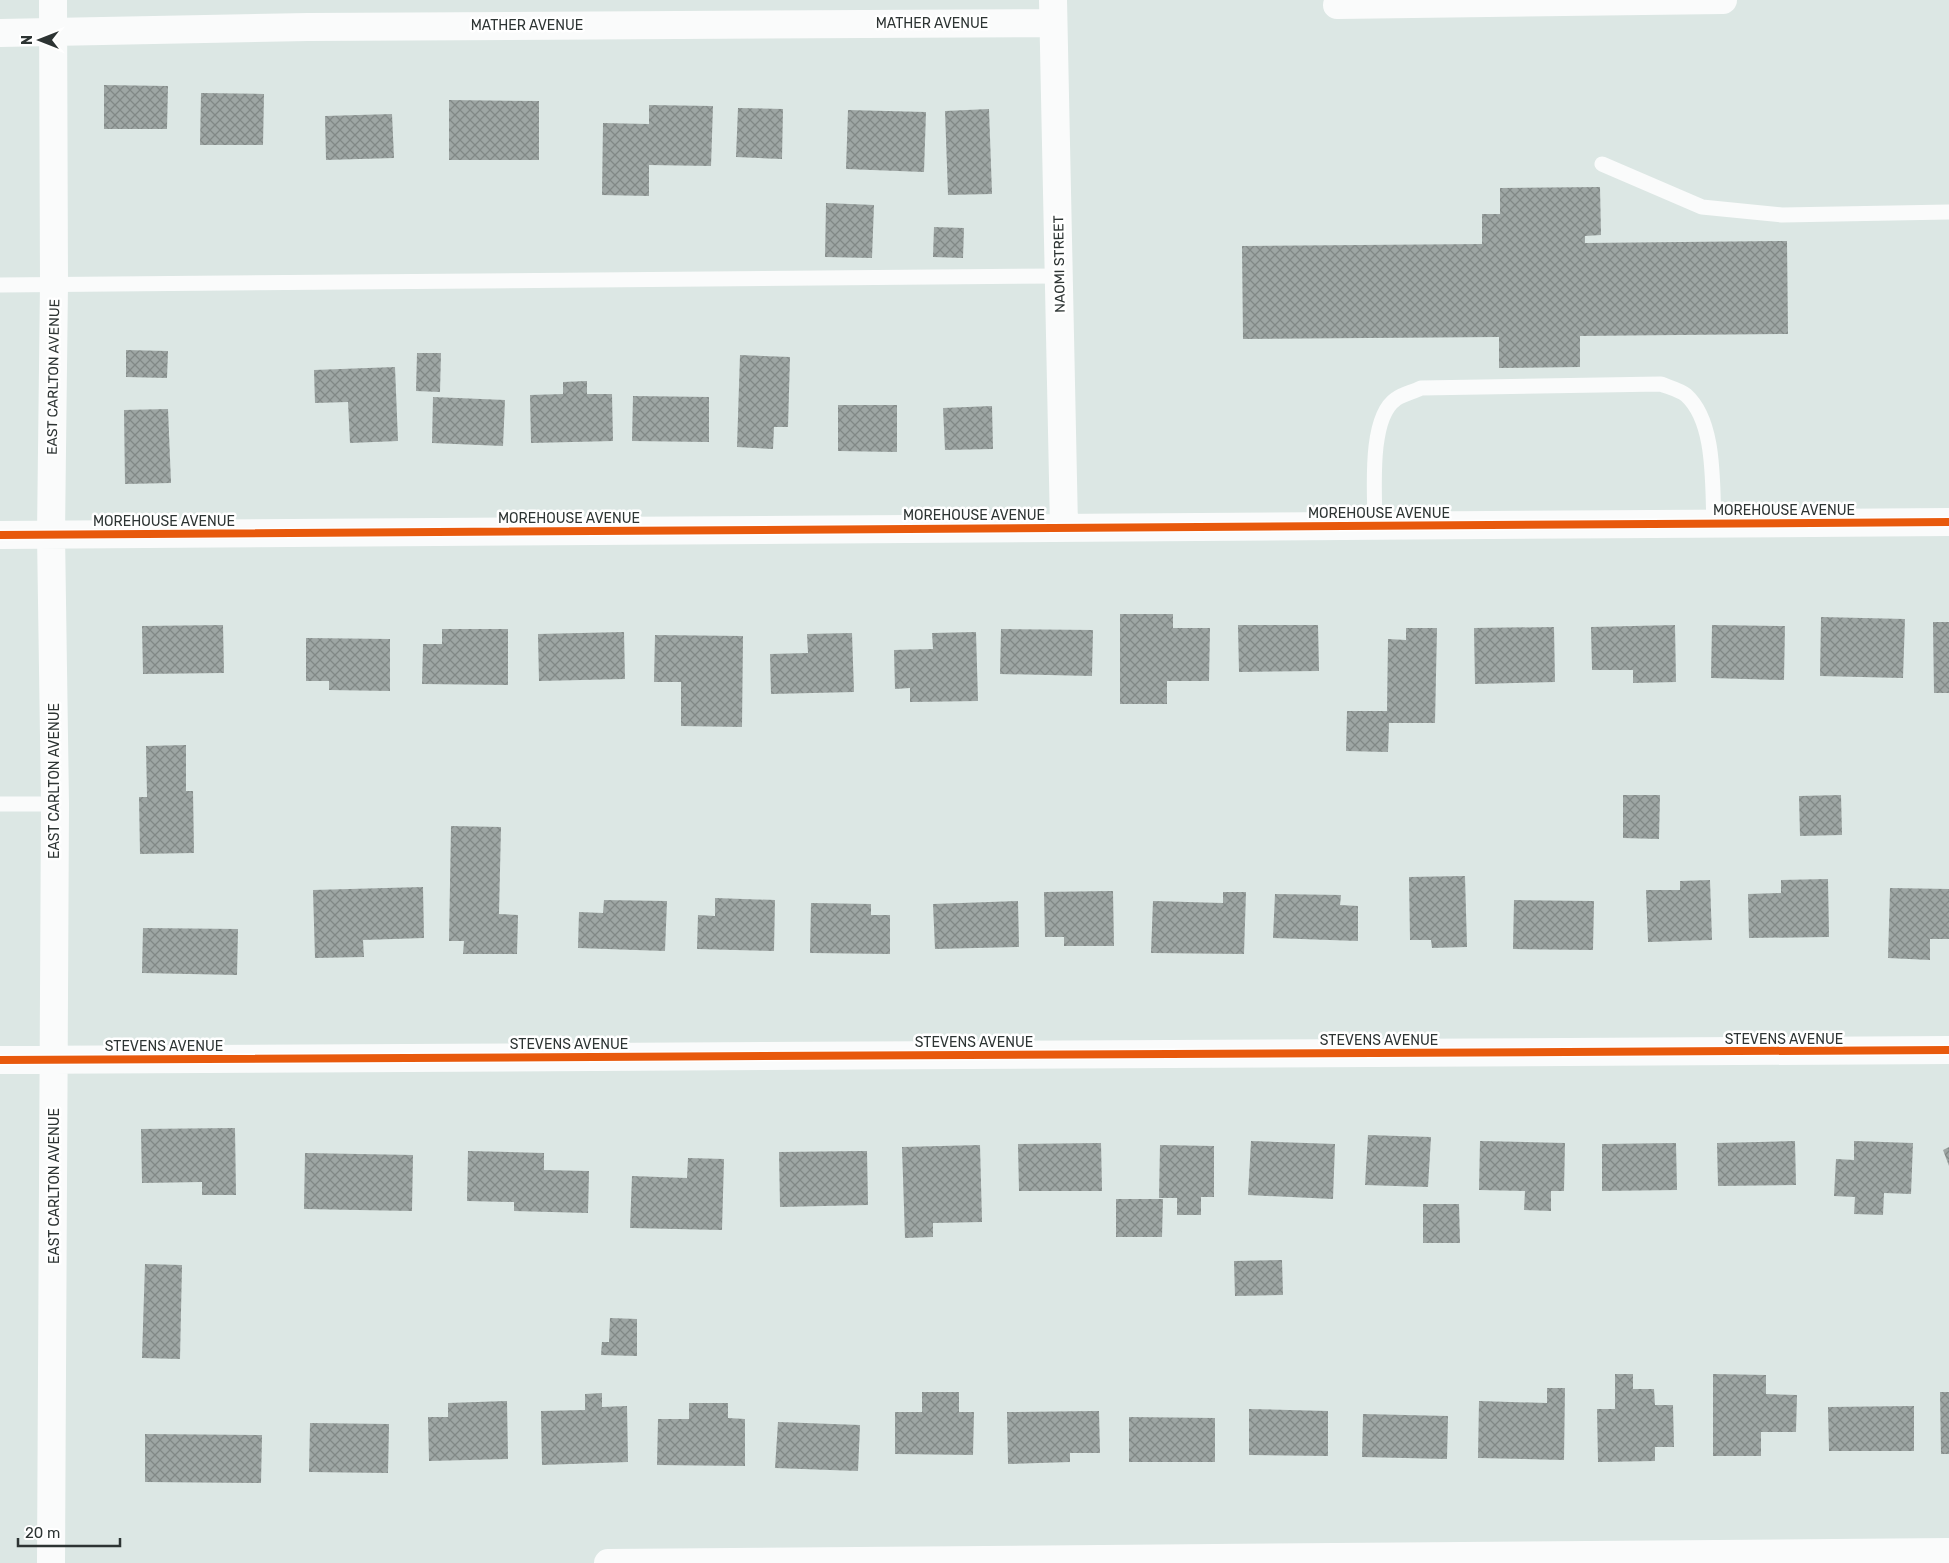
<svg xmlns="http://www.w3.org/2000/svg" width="1949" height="1563" viewBox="0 0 1949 1563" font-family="Rubik,sans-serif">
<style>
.building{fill:url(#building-cross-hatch)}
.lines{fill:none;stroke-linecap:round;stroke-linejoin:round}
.service{stroke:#fafbfb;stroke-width:15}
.minor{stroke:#fafbfb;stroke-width:28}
.cycleway-casing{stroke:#fff;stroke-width:11}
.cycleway{stroke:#e8590c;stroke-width:8}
.labels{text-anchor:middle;stroke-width:5;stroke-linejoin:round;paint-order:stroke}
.street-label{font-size:14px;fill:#2d3433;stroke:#fff}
</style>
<defs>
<pattern id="building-cross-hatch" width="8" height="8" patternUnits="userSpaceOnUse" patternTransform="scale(1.25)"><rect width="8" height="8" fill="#9ea6a4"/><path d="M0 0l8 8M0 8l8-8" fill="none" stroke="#818886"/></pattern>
</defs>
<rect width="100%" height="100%" fill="#dce7e4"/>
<path class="building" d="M104,85L168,86L167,129H104Z
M201,93L264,94L263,145H200Z
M449,100L539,101V160H449Z
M649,105L713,106L711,166L649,165V196L602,195L603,123L649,124Z
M738,108L783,109L782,159L736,157Z
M989,109L992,194L948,195L945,111Z
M848,110L926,112L924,172L846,169Z
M392,114L394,158L326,160L325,116Z
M1600,187L1601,235L1585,236V243L1787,241L1788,334L1580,336V367L1499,368V337L1243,339L1242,246L1482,244V214H1500V188Z
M826,203L874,205L872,258L825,257Z
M934,227L964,228L963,258L933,257Z
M126,350L168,351L167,378L126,377Z
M417,353H441L440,392L416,391Z
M740,355L790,357L788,427H774L773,449L737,447Z
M395,367L398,441L350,443L348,402L315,403L314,370Z
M587,381V394H612L613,441L531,443L530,395L563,394V382Z
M633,396L709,397V442L632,441Z
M433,397L505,400L503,446L432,443Z
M838,405H897V452L838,451Z
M992,406L993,449L945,450L943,408Z
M168,409L171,483L125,484L124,410Z
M1120,614H1173V628H1210L1209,681H1167V704H1120Z
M1821,617L1905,619L1903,678L1820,676Z
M1933,622H1949V693H1934Z
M223,625L224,673L143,674L142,626Z
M1238,625H1318L1319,671L1239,672Z
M1675,625L1676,682L1633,683V670H1592L1591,627Z
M1712,625L1785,626L1784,680L1711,678Z
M1554,627L1555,682L1475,684L1474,628Z
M1406,628H1437L1435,723H1389L1388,752L1346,751L1347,711H1387L1388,639L1406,640Z
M442,629H508V685L422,684L423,644H442Z
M1001,629L1093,630L1092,676L1000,674Z
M624,632L625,679L539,681L538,634Z
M976,632L978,701L910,702V688L895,689L894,650L933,649L932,633Z
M852,633L854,692L771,694L770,654L808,653L807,634Z
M655,635L743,636L742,727L681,726V682H654Z
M306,638L390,639V691L329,690V681H306Z
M186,745V791H193L194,853L140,854L139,797H147L146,746Z
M1623,795H1660L1659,839L1623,838Z
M1841,795L1842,835L1800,836L1799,796Z
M451,826L501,827L499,914L518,915L517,954H463L464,941H449Z
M1465,876L1467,947L1432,948L1431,940H1410L1409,877Z
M1828,879L1829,937L1749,938L1748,894L1781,893V880Z
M1710,880L1712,940L1648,942L1646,890H1680V881Z
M423,887L424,938L363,940L364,957L315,958L313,890Z
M1890,888L1949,889V939H1930V960L1888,958Z
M1113,891L1114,946H1064V937H1045L1044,892Z
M1223,892H1246L1244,954L1151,953L1153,901L1223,903Z
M1275,894L1341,895L1340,905L1358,906V941L1273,938Z
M715,898L775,900L774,951L697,949L698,915L715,916Z
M604,900L667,901L665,951L578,948L579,912L603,913Z
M1514,900L1594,901L1593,950L1513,949Z
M1018,901L1019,947L935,949L933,904Z
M811,903L871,904V915H890V954L810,953Z
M143,928L238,929L237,975L142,973Z
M235,1128L236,1195H202V1182L142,1183L141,1129Z
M1368,1135L1431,1137L1428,1187L1365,1185Z
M1251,1141L1335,1144L1333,1199L1248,1195Z
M1480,1141L1565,1143L1564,1191H1551V1211L1524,1210L1525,1191L1479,1190Z
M1795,1141L1796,1185L1718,1186L1717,1143Z
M1854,1141L1913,1143L1911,1194L1884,1193L1883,1215L1854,1214L1855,1197L1834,1196L1836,1159L1854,1160Z
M1101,1143L1102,1191H1019L1018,1144Z
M1676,1143L1677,1190L1602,1191V1144Z
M980,1145L982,1222L933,1223V1237L905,1238L902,1147Z
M1160,1145L1214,1146V1197H1201V1215H1177V1198H1159Z
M1949,1147V1166L1943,1150Z
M468,1151L544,1153V1170L589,1171L588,1213L514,1211V1202L467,1201Z
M867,1151L868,1205L780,1207L779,1152Z
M305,1153L413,1155L412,1211L304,1209Z
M688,1158L724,1159L722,1230L630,1228L632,1176L687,1178Z
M1116,1199H1163L1162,1237H1116Z
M1423,1204H1459L1460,1243H1423Z
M1282,1260L1283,1295L1235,1296L1234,1261Z
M145,1264L182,1265L180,1359L142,1358Z
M610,1318L637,1319V1356L601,1355L602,1342H609Z
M1615,1374H1633V1389H1654L1655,1405H1673L1674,1447H1655V1461L1598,1462L1597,1409H1615Z
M1713,1374L1766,1375V1394L1797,1395L1796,1432H1761V1456H1713Z
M1547,1388H1565L1564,1460L1478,1458L1479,1401L1547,1403Z
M922,1392H959V1412H974L973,1455L895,1454V1412H922Z
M1940,1392H1949V1454H1941Z
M602,1393V1407L627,1406L628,1462L542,1465L541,1411L585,1410V1394Z
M507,1401L508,1459L429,1461L428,1417H448V1403Z
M689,1403H728V1418L745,1419V1466L657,1465L658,1419H689Z
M1914,1406V1451H1829L1828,1407Z
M1249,1409L1328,1411V1456L1249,1455Z
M1099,1411L1100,1453H1070V1462L1008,1464L1007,1412Z
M1363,1414L1448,1416L1447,1459L1362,1457Z
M1129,1417L1215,1418V1462H1129Z
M778,1422L860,1425L858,1471L775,1468Z
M310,1423L389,1424L388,1473L309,1472Z
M145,1434L262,1435L261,1483L145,1482Z"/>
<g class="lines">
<path class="service" d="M1602,164L1702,207L1782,215L1949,212
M0,285L1059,276
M1375,525C1375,494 1368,418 1396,399C1403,394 1413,392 1421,388L1661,384C1668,387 1680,390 1686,395C1716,422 1712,484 1714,523
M0,804H55"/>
<path class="minor" d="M1053,0L1064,527
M1337,5L1723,0
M0,33L308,27L1053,23
M0,535L1949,522
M0,1060L1949,1050
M51,1563L55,804L51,534L54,284L53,0
M608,1563L1949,1552"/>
<defs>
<path id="cycleway" d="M0,535L1949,522
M0,1060L1949,1050"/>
</defs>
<use href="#cycleway" class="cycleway-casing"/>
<use href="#cycleway" class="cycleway"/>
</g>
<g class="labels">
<g class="street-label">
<text x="932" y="28">MATHER AVENUE</text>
<text x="527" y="30">MATHER AVENUE</text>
<text transform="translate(1059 264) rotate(-91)" y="5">NAOMI STREET</text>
<text transform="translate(53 377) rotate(-89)" y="5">EAST CARLTON AVENUE</text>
<text x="1784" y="515">MOREHOUSE AVENUE</text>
<text x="1379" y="518">MOREHOUSE AVENUE</text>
<text x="974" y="520">MOREHOUSE AVENUE</text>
<text x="569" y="523">MOREHOUSE AVENUE</text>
<text x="164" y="526">MOREHOUSE AVENUE</text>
<text transform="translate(54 781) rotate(-90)" y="5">EAST CARLTON AVENUE</text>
<text x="1784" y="1044">STEVENS AVENUE</text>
<text x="1379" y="1045">STEVENS AVENUE</text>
<text x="974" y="1047">STEVENS AVENUE</text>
<text x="569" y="1049">STEVENS AVENUE</text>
<text x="164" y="1051">STEVENS AVENUE</text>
<text transform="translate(54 1186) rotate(-90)" y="5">EAST CARLTON AVENUE</text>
</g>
</g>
<g transform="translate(40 40) rotate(270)" stroke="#ffffff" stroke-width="4" paint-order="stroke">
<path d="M0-4L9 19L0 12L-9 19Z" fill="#2d3433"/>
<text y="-8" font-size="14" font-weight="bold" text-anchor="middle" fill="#2d3433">N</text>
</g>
<path d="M18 1538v8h102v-8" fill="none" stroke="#2d3433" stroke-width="2.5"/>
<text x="25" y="1538" font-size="15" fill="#2d3433" stroke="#ffffff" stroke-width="4" paint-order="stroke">20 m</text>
</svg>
